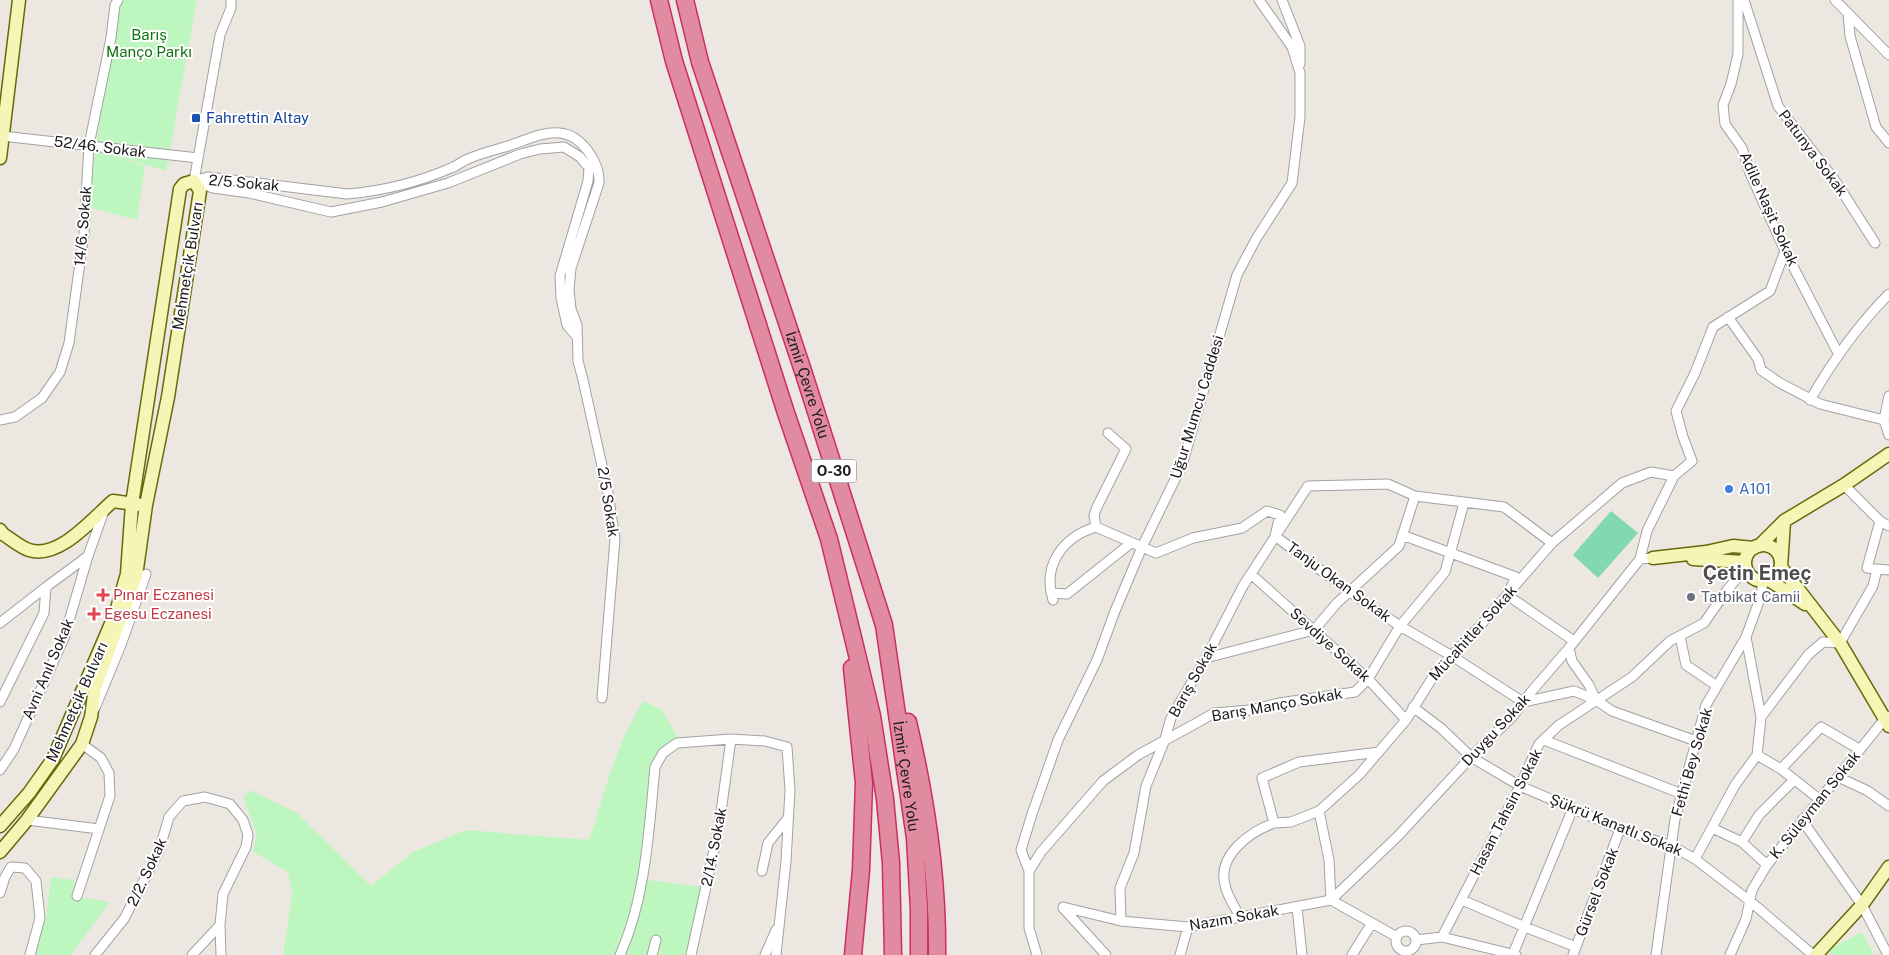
<svg xmlns="http://www.w3.org/2000/svg" width="1889" height="955" viewBox="0 0 1889 955" font-family="'Public Sans',sans-serif">
<style>
.park{fill:#bef6bf}
.pitch{fill:#82d8b1}
.lines{fill:none;stroke-linecap:round;stroke-linejoin:round}
.street-casing{stroke:#a2a2a2;stroke-width:11}
.secondary-casing{stroke:#666a0a;stroke-width:15}
.highway-casing{stroke:#cc2c6d;stroke-width:19}
.street{stroke:#fff;stroke-width:9}
.secondary{stroke:#f5f5b6;stroke-width:12}
.highway{stroke:#e18ba1;stroke-width:16}
.transit-dot{fill:#1a4fb4;stroke:#fff;stroke-width:2}
.shop-dot{fill:#3f7fe0;stroke:#fff;stroke-width:2}
.health-dot{fill:#e0444e;stroke:#fff;stroke-width:2}
.worship-dot{fill:#6b7280;stroke:#fff;stroke-width:2}
.labels{text-anchor:middle;stroke-width:4;stroke-linejoin:round;paint-order:stroke}
.shield{fill:#fff;stroke:#5f5f5f;stroke-width:1}
.shield-label{font-size:14px;font-weight:bold;fill:#1b1b1b}
.park-label{font-size:15px;fill:#107212;stroke:#fff}
.transit-label{font-size:15px;fill:#164399;stroke:#fff;text-anchor:start}
.street-label{font-size:15px;fill:#1b1b1b;stroke:#fff}
.shop-label{font-size:15px;fill:#366cbe;stroke:#fff;text-anchor:start}
.health-label{font-size:15px;fill:#be3a42;stroke:#fff;text-anchor:start}
.worship-label{font-size:15px;fill:#5b616d;stroke:#fff;text-anchor:start}
.district-label{font-size:20px;font-weight:bold;fill:#4e4e4e;stroke:#fff}
</style>
<rect width="100%" height="100%" fill="#ece8e1"/>
<path class="park" d="M120,0H197L166,171L105,153L145,166L137,220L88,207L111,38Z
M644,701L662,710L677,736L660,749L651,767L638,879L704,887L695,955H283L292,893L288,872L253,852L257,834L243,798L250,790L297,813L371,886L413,852L466,830L589,840C605,793 616,742 644,701Z
M51,877L74,880L73,896L110,902L71,955H35L36,945L46,920Z
M1862,932L1874,955H1830L1832,948Z"/>
<path class="pitch" d="M1611,511L1638,533L1598,578L1573,555Z"/>
<g class="lines">
<defs>
<path id="street" d="M1282,0L1300,46V64
M1738,0V54L1731,84L1723,105L1725,124L1742,148L1750,173L1785,251L1839,355
M1744,0L1778,106L1836,182L1875,243
M1835,0L1889,55
M1848,13L1850,36L1876,127L1889,143
M2,136L198,158
M194,181L208,177L347,194C382,191 419,182 451,168C457,166 462,161 468,159C481,153 495,150 508,146C524,141 543,131 560,133C582,135 600,163 599,183L571,268L569,290L571,309L577,325L578,361L583,380L608,493L615,539L602,698
M194,181L213,188L249,193L331,212L382,202L448,183L520,154L540,149L564,147L580,157L589,168L588,181L560,276L561,298L567,325L577,337
M194,181L220,35L231,8V0
M1728,317L1758,359L1761,370L1780,383L1820,404L1884,420L1889,435
M1810,400C1832,362 1858,325 1889,294
M0,420L15,417L42,398L60,372L69,343L84,233L89,145L111,38L115,5L118,0
M1884,420L1889,396
M1108,433L1126,449L1097,507L1094,515L1096,527L1156,553L1193,538L1242,528L1267,511L1280,515L1275,536L1350,592L1400,626L1452,656L1523,702L1574,691L1596,700
M1844,485L1880,521L1889,526
M1402,535L1516,577L1507,595L1574,641
M1640,559L1647,531L1674,476L1692,461L1683,437L1676,411L1695,373L1713,327L1770,291L1785,251
M1877,569L1867,568L1880,521
M1251,574L1368,679L1406,720
M1051,593L1067,594L1131,543
M1053,600C1042,565 1063,537 1096,527
M0,623L46,587
M1680,636L1686,665L1717,686
M1746,637L1761,717L1757,755L1781,769L1819,799
M1569,648L1572,661L1589,685L1596,700L1612,711L1696,741
M1206,658L1314,630L1337,603L1399,546L1415,496
M0,702L44,613L46,587L88,556
M1413,707L1442,729L1471,757L1520,786L1620,829L1672,846L1695,859L1750,901L1813,955
M95,708L121,645L146,574
M1761,717L1808,655L1823,642L1840,643L1873,586L1877,569L1889,570
M1544,740L1682,794
M1781,769L1821,727L1859,749
M0,770L14,749L64,638L88,556L104,511
M1838,777L1868,791L1889,806
M1319,811L1291,822L1274,823L1262,778L1299,762L1379,752
M27,820L99,829
M1802,820L1862,905L1888,955
M1712,828L1742,842L1767,865
M1742,842L1759,815L1794,780
M1695,859L1735,785L1757,755
M762,871L768,843L788,818
M1029,871L1041,852L1103,781L1138,755L1193,725L1214,713L1250,710L1279,703L1355,692L1368,679L1400,626L1445,572L1464,503
M0,893L5,877L11,867L25,868L36,881L40,918L30,955
M77,896L110,796L109,773L101,758L82,744
M1331,900L1329,860L1319,811L1359,775L1406,720L1436,672L1479,627L1552,543L1622,483L1651,472L1674,476
M1331,900L1398,836L1471,757L1513,716L1531,692L1569,648L1640,559L1653,558
M1462,900L1525,927L1576,947
M1063,907L1121,921L1188,927L1331,900L1397,937
M1297,907L1302,955
M1063,908L1106,955
M1240,917C1235,907 1227,896 1225,885C1217,855 1250,832 1274,823
M1121,921L1120,888L1134,853L1146,786L1164,742L1171,718L1206,658L1243,586L1308,486L1388,484L1415,496L1504,507L1552,543
M1396 941a10 10 0 1 1 20 0a10 10 0 1 1-20 0Z
M1442,937L1520,786L1539,744L1559,725L1632,677L1670,641L1704,623L1727,590L1746,568
M1416,940L1442,937L1516,955
M1513,954L1573,808
M95,955L124,919L159,851L169,817L183,801L205,797L230,804L243,820L248,835L246,847L223,894L220,925L221,955
M192,955L220,925
M620,955C646,897 649,829 655,767L663,753L677,743L731,739L765,741L787,747L790,790L786,861L776,955
M652,955L656,940
M691,955L719,827L731,739
M765,955L776,930
M1037,955L1029,928V871L1021,850L1032,814L1058,740L1097,660L1115,611L1142,547L1182,465L1237,275L1256,239L1292,183L1300,117V73L1292,47L1259,0
M1180,955L1188,927
M1352,955L1372,923
M1573,955L1620,829
M1656,955L1675,819L1706,705L1746,637L1761,596L1763,581
M1730,955L1746,919L1752,890L1767,865L1887,716"/>
<path id="secondary" d="M0,158L19,0
M1784,521L1781,567L1840,643L1889,726
M0,530L3,534C11,539 20,547 29,550C59,560 93,518 113,501L141,505
M1745 563a18 18 0 1 1 36 0a18 18 0 1 1-36 0Z
M1759,546L1784,521L1844,485L1889,454
M1653,558L1706,552L1733,546L1754,548
M1693,559L1745,562
M1769,580L1805,604
M0,826L29,793L53,759L116,612L127,574L132,504L180,189L184,184L194,181L200,191L168,397L146,505L136,576L95,688L91,717L82,744L27,820L0,852
M1816,955L1862,905L1889,867"/>
<g id="highway">
<path d="M659,0L674,61L786,413L829,539L872,716L885,799L891,863L893,955"/>
<path id="s1" d="M685,0L700,62L803,371L884,625L915,838L919,909V955"/>
<path d="M852,668L864,783L861,870L853,955"/>
<path d="M908,722C926,798 938,877 937,955"/>
</g>
</defs>
<use href="#street" class="street-casing"/>
<use href="#secondary" class="secondary-casing"/>
<use href="#highway" class="highway-casing"/>
<use href="#street" class="street"/>
<use href="#secondary" class="secondary"/>
<use href="#highway" class="highway"/>
</g>
<rect class="transit-dot" x="191" y="113" width="10" height="10" rx="2.5"/>
<circle class="shop-dot" cx="1729" cy="489" r="5"/>
<g class="health-dot">
<path d="M100.5 587.5h5v5h5v5h-5v5h-5v-5h-5v-5h5z"/>
<path d="M91.5 606.5h5v5h5v5h-5v5h-5v-5h-5v-5h5z"/>
</g>
<circle class="worship-dot" cx="1691" cy="597" r="5"/>
<g class="labels">
<rect class="shield" x="811.5" y="459.5" width="45" height="23" rx="4"/>
<g class="shield-label">
<text x="834" y="476">O-30</text>
</g>
<g class="park-label">
<text x="149" y="40">Barış<tspan x="149" dy="17">Manço Parkı</tspan></text>
</g>
<g class="transit-label">
<text x="206" y="123">Fahrettin Altay</text>
</g>
<g class="street-label">
<text transform="translate(100 147) rotate(7)" y="5">52/46. Sokak</text>
<text transform="translate(1813 153) rotate(53)" y="5">Patunya Sokak</text>
<text transform="translate(244 183) rotate(5)" y="5">2/5 Sokak</text>
<text transform="translate(1769 209) rotate(66)" y="5">Adile Naşit Sokak</text>
<text transform="translate(83 226) rotate(-85)" y="5">14/6. Sokak</text>
<text transform="translate(188 266) rotate(-81)" y="5">Mehmetçik Bulvarı</text>
<text dy="5" stroke="none"><textPath href="#s1" startOffset="404">İzmir Çevre Yolu</textPath></text>
<text transform="translate(1197 407) rotate(-73)" y="5">Uğur Mumcu Caddesi</text>
<text transform="translate(608 502) rotate(81)" y="5">2/5 Sokak</text>
<text transform="translate(1339 582) rotate(36)" y="5">Tanju Okan Sokak</text>
<text transform="translate(1473 633) rotate(-48)" y="5">Mücahitler Sokak</text>
<text transform="translate(1330 645) rotate(42)" y="5">Sevdiye Sokak</text>
<text transform="translate(48 669) rotate(-67)" y="5">Avni Anıl Sokak</text>
<text transform="translate(1193 680) rotate(-61)" y="5">Barış Sokak</text>
<text transform="translate(77 702) rotate(-66)" y="5">Mehmetçik Bulvarı</text>
<text transform="translate(1277 705) rotate(-10)" y="5">Barış Manço Sokak</text>
<text transform="translate(1496 730) rotate(-47)" y="5">Duygu Sokak</text>
<text transform="translate(1692 762) rotate(-74)" y="5">Fethi Bey Sokak</text>
<text dy="5" stroke="none"><textPath href="#s1" startOffset="809">İzmir Çevre Yolu</textPath></text>
<text transform="translate(1815 805) rotate(-51)" y="5">K. Süleyman Sokak</text>
<text transform="translate(1506 812) rotate(-63)" y="5">Hasan Tahsin Sokak</text>
<text transform="translate(1616 825) rotate(22)" y="5">Şükrü Kanatlı Sokak</text>
<text transform="translate(714 847) rotate(-79)" y="5">2/14. Sokak</text>
<text transform="translate(147 872) rotate(-65)" y="5">2/2. Sokak</text>
<text transform="translate(1597 892) rotate(-69)" y="5">Gürsel Sokak</text>
<text transform="translate(1234 918) rotate(-10)" y="5">Nazım Sokak</text>
</g>
<g class="shop-label">
<text x="1739" y="494">A101</text>
</g>
<g class="health-label">
<text x="113" y="600">Pınar Eczanesi</text>
<text x="104" y="619">Egesu Eczanesi</text>
</g>
<g class="worship-label">
<text x="1701" y="602">Tatbikat Camii</text>
</g>
<g class="district-label">
<text x="1757" y="580">Çetin Emeç</text>
</g>
</g>
</svg>
